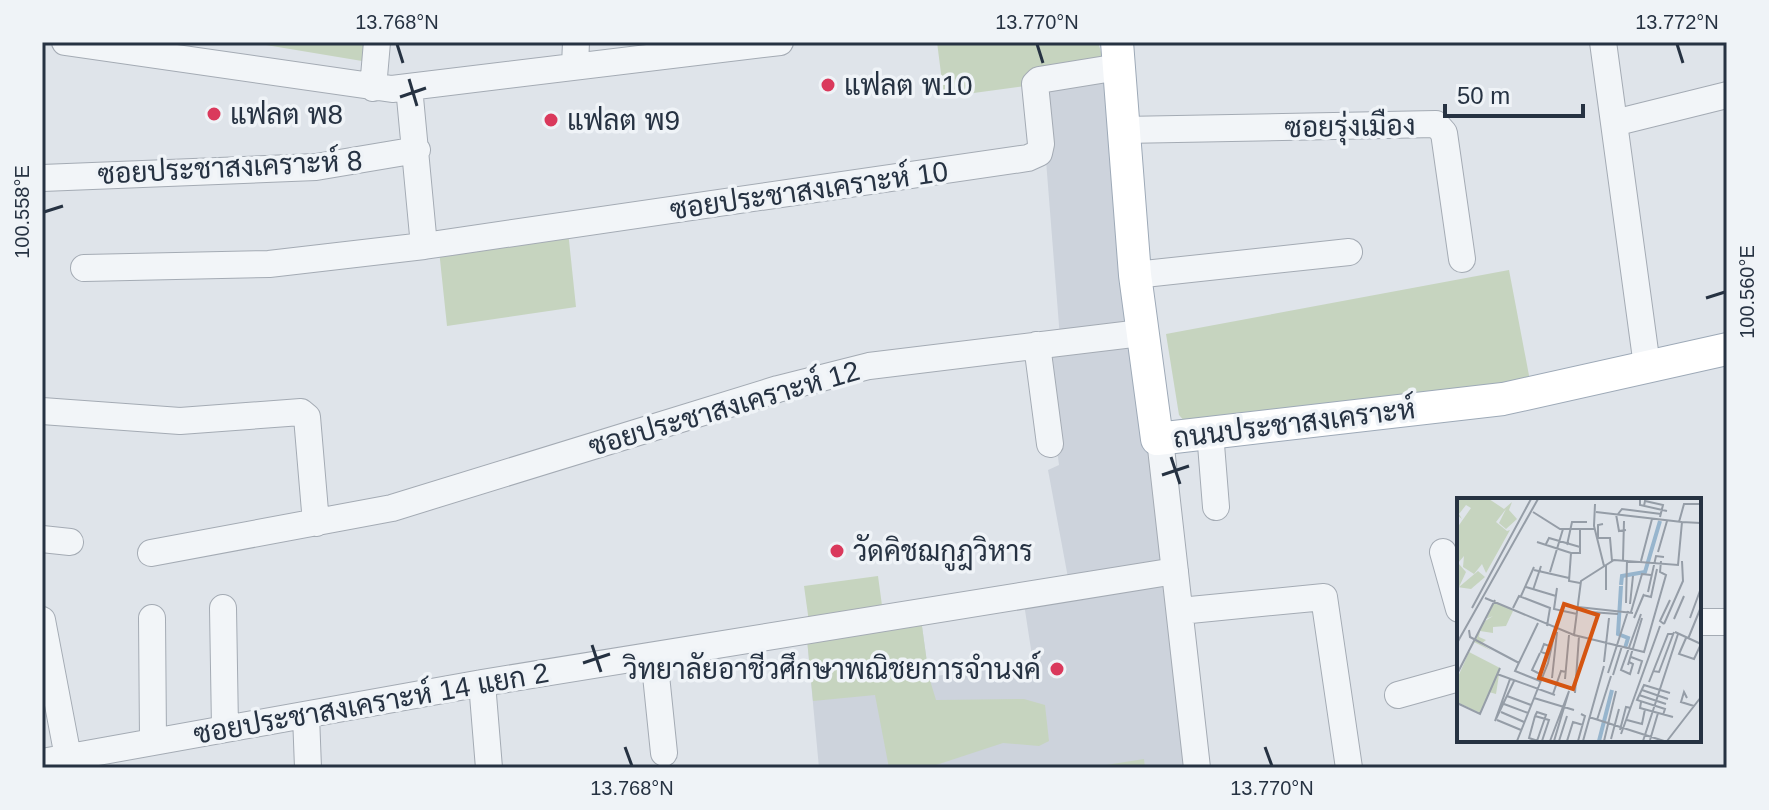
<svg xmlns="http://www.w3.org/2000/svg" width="1769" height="810" viewBox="0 0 1769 810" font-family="Helvetica,Sarabun,sans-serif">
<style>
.built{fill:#cdd3dc}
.green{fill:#c6d4bf}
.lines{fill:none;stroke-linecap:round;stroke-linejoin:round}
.minor-casing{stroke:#a4abb4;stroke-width:28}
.major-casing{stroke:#9da9b7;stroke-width:34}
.minor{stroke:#f2f5f8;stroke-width:26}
.major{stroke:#fff;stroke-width:32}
.ticks{fill:none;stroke:#263242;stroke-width:3}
.poi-dot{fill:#da395c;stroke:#eff3f7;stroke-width:3}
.labels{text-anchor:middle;stroke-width:7;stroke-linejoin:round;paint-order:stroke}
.poi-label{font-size:28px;fill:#263242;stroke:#eff3f7;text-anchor:start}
.street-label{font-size:28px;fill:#263242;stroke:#eff3f7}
.inset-river{fill:none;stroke:#97b5cd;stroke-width:4}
.inset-road{fill:none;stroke:#959da7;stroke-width:2}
.view{fill:#d55511;fill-opacity:0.15;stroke:#d55511;stroke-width:4}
.inset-edge{fill:none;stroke:#263242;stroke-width:4}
.neatline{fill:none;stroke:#263242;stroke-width:3}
.ticks-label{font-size:20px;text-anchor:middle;fill:#263242}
</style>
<rect width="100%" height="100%" fill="#dfe4ea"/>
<path class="built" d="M1105,76L1140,408L1172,580L1196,768H819L807,639L921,619L929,677L1033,662L1024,604L1071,594L1048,470L1059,465L1045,356L1061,351L1040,84Z"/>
<path class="green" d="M248,42H364L362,61Z
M937,42H1098L1104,62L1040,84L944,97Z
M568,231L576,307L447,326L439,250Z
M1509,270L1531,386L1188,425L1179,415L1166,334Z
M878,576L883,613L809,622L804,586Z
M921,619L929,677L936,700L1024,699L1045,705L1049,741L1039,746L1003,743L927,768H889L875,695L813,701L807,639Z
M1144,759L1145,768H1087Z"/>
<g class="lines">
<defs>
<path id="minor" d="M65,42L392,89L780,42
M1603,42L1647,366
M575,66L576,42
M409,87L424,246
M373,88L377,42
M1614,123L1727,95
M1123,130L1436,124L1444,133L1462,259
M42,178L316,167L417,150
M84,268L269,264L424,246L1028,158L1039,153L1041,144L1035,84L1039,80L1119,67
M1135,275L1349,252
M1037,345L1050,444
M42,411L180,421L301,412L307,417L316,523
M1210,432L1216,507
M1160,439L1197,768
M42,539L70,542
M1443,552L1459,609
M151,553L392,508L778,389L869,366L1141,333
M223,608L225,728
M1180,611L1324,597L1349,768
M152,618L153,740
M42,620L68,757
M1699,622H1727
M654,656L664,753
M482,683L489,768
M1398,695L1459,678
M306,715L308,768
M42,762L482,683L1175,571"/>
<path id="major" d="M1117,42L1135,275L1157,439L1503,399L1727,349"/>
</defs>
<use href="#minor" class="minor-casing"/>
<use href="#major" class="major-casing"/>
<use href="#minor" class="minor"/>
<use href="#major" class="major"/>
</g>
<path class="ticks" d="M397,44L403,63M1037,44L1043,63M1677,44L1683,63M409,79L417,106M400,97L426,88M44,212L63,206M1706,298L1725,292M1171,457L1180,484M1162,475L1189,466M592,645L601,672M583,663L610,654M625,747L632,766M1265,747L1272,766"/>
<g class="poi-dot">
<circle cx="828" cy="85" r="8"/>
<circle cx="214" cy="114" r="8"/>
<circle cx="551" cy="120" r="8"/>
<circle cx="837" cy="551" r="8"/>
<circle cx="1057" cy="669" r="8"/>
</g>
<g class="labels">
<g class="poi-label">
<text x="844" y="95">แฟลต พ10</text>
<text x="230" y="124">แฟลต พ8</text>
<text x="567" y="130">แฟลต พ9</text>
<text x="853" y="561">วัดคิชฌกูฎวิหาร</text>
<text x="1041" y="679" text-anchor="end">วิทยาลัยอาชีวศึกษาพณิชยการจำนงค์</text>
</g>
<g class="street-label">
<text transform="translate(1350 126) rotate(-1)" y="10">ซอยรุ่งเมือง</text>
<text transform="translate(230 167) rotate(-3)" y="10">ซอยประชาสงเคราะห์ 8</text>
<text transform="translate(809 190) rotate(-8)" y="10">ซอยประชาสงเคราะห์ 10</text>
<text transform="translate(724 408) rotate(-16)" y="10">ซอยประชาสงเคราะห์ 12</text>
<text transform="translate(1294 423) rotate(-7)" y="10">ถนนประชาสงเคราะห์</text>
<text transform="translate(371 703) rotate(-10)" y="10">ซอยประชาสงเคราะห์ 14 แยก 2</text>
</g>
</g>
<g transform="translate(1457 498)">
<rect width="244" height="244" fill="#dfe4ea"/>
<path d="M2,1H32L47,11L55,4L52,12L60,21L49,31L42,25L49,11L39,24L50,33L53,32L29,75L25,66L17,76L6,69L7,58L1,65L9,74L2,89L21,73L28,79L14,91L0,89V30L14,10L9,7L2,16L5,21L0,17ZM38,103L56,113L49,128L36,129V135L23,133L22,139L29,142L24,146L35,153L17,144L28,123L36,118L29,121ZM12,154L43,170L39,196L32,194L23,215L0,204V181Z" fill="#c6d4bf"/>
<path class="inset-river" d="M164,87L165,78L188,74L203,23M164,88L161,136L171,140L168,150M142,243L155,192"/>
<path class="inset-road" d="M183,1V7L210,13M138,6L137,28L147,68M187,8L188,3L206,7L203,19M76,14L103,31H138M139,14L225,24M159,16L162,33L169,32M161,16L165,11L204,16M222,24L227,6H244M146,26L141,27V40H153L155,63M80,44L114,55M89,46L92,40L123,49M110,47L115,24H130M201,54L210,23M114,55L112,83L123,85M114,55H123V30M166,62L167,23M184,63L195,21M149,67V92M77,72L112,80M93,74L106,31M69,89L99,98M100,90L97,111L120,116M76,92L84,68M191,94L199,58L207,59M186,97L194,99L200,71M64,98L77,69M28,100L117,137L124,83L157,62L221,67L225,24L244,25M169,105L170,62M173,106L176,78M121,109L176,115M15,110L74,1M56,110L62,98L93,110L90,128M133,114L161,116M174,114L185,76L194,77M177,120L187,96M233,120L244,90M217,121L227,98M81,125L58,173L83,183M207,126L226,83L225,63M207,126L203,123L213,102M12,132L13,139L62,165M218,134L244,146M117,137L187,154L209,77L203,74L204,63M229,140L222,156L237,161L244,146M231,141L244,109M0,145L81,1M93,157L84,154L87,146L95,149M174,159L185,163L181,176M147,164L152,120M172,164L176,166L173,176L164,172L184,116M171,167L185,120M196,173L202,174L217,134M151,175L171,113M0,176L38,102M40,176L98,197M83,176L75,172L83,155M156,177L165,148M95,180L100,134M53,181L38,223L57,183M108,181L112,137M192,184L211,136H216M185,192L211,201M118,195L122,138M96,196L104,173L109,174M182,197L209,206M50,198L74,207M77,200L117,212M230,200L227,194L224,204L237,208M184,204L183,210L216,219M0,205L23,216L43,170M47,206L71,215M44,214L67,224M206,217L208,211L180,202L187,187L213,195M78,218L80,214L89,217L80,243M78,218L92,222L85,243M78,218L72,240L81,243M132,219L207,243M40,222L64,232M140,222L154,178M170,222L185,226L188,211M163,232L169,209L174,210M164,236L203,128M154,241L162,211M193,242L201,215M60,243L91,165L98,133M93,243L112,193M97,243L112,193M102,243L110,218M110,243L116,224L126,227M121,243L128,218L124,216M126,243L147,168M147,243L159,193M186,243L221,136M210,243L244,199"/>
<path class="view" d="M107,106L141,117L116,191L82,180Z"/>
<rect width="244" height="244" class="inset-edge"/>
</g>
<rect width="1769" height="810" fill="none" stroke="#eff3f7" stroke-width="88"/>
<path d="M1445 104v12h138v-12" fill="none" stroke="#263242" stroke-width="4"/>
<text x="1457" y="104" font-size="24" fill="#263242" stroke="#eff3f7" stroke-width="6" paint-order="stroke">50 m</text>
<rect x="44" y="44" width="1681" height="722" class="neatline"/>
<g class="ticks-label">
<text x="397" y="29">13.768°N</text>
<text x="1037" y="29">13.770°N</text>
<text x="1677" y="29">13.772°N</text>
<text transform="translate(22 212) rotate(-90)" y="7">100.558°E</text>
<text transform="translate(1747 292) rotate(-90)" y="7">100.560°E</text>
<text x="632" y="795">13.768°N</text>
<text x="1272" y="795">13.770°N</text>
</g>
</svg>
